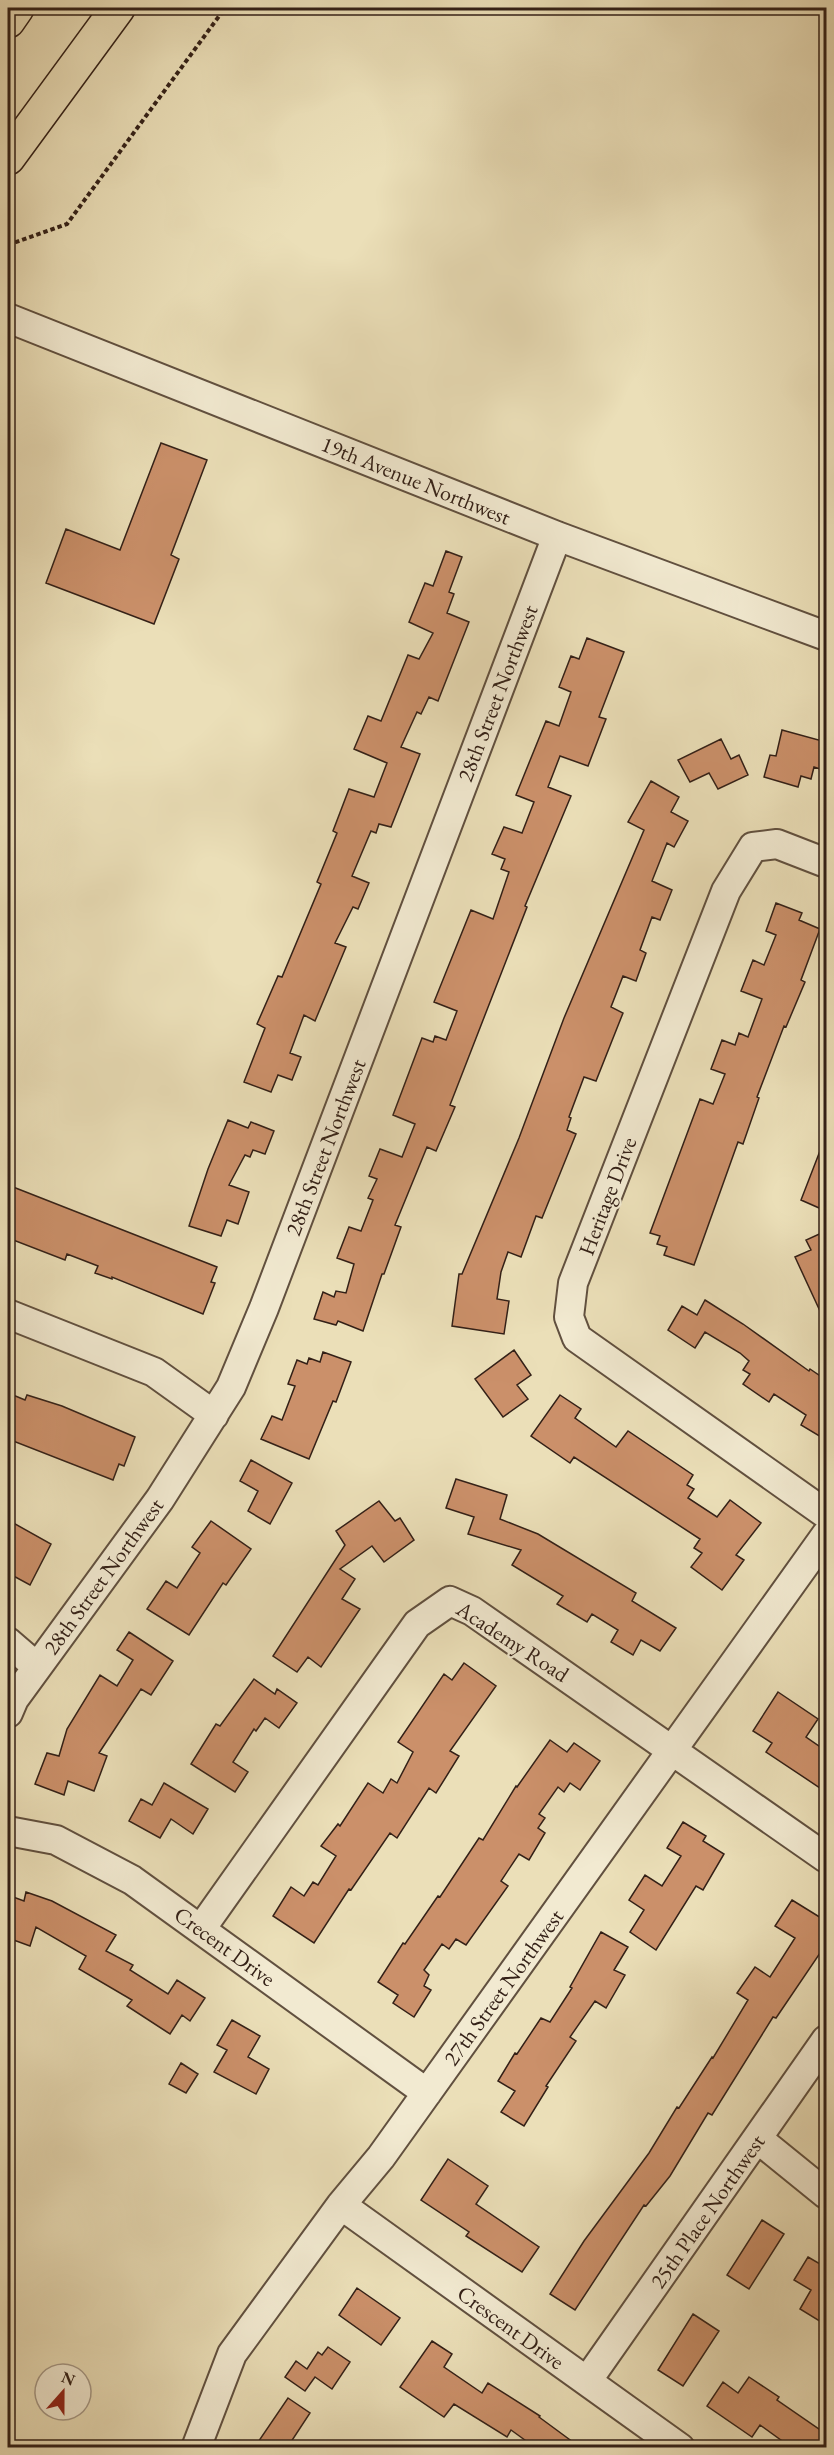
<svg xmlns="http://www.w3.org/2000/svg" width="834" height="2455" viewBox="0 0 834 2455" font-family="'EB Garamond',serif">
<style>
.building{fill:#cb906a;stroke:#332017;stroke-width:1.5}
.lines{fill:none;stroke-linecap:round;stroke-linejoin:round}
.minor-casing{stroke:#61503f;stroke-width:32}
.highway-casing{stroke:#332017;stroke-width:36}
.path{stroke:#332017;stroke-width:4;stroke-dasharray:4.5 3;stroke-linecap:butt}
.minor{stroke:#f2ead1;stroke-width:28}
.highway{stroke:#ebdfb8;stroke-width:33}
.labels{text-anchor:middle;stroke-width:4.5;stroke-linejoin:round;paint-order:stroke}
.street-label{font-size:22px;fill:#332017;stroke:#f2ead1}
</style>
<rect width="100%" height="100%" fill="#ebdfb8"/>
<filter id="stains"><feTurbulence type="fractalNoise" baseFrequency=".00333" numOctaves="4"/><feColorMatrix values="0 0 0 0 .2 0 0 0 0 .09 0 0 0 0 .02 0 0 0 .5 -.17"/></filter>
<radialGradient id="worn" r=".72"><stop offset=".6" stop-color="#630" stop-opacity="0"/><stop offset="1" stop-color="#630" stop-opacity=".3"/></radialGradient>
<path class="building" d="M161,443L207,460L171,555L179,559L154,624L46,583L66,529L120,550Z
M446,551L462,557L449,592L454,594L447,613L469,622L438,701L429,697L421,714L417,712L401,747L420,754L391,827L379,824L376,833L371,831L352,876L369,883L358,909L353,907L335,943L346,947L315,1021L304,1015L290,1053L301,1057L292,1080L278,1075L271,1092L244,1082L265,1028L257,1024L278,976L282,977L321,884L317,882L337,833L333,831L349,789L374,797L387,763L354,749L368,716L381,721L408,655L419,659L433,633L409,622L425,583L433,586Z
M587,638L624,652L599,717L606,719L588,766L560,756L548,787L571,796L525,906L527,907L450,1105L455,1107L436,1151L427,1147L395,1225L401,1227L384,1274H382L363,1331L338,1321L336,1325L314,1319L323,1292L334,1297L336,1291L346,1293L354,1264L337,1258L349,1227L361,1231L373,1200L368,1198L377,1179L369,1176L380,1149L402,1157L415,1124L393,1115L422,1038L433,1042L435,1036L446,1040L457,1011L434,1002L471,910L493,919L509,872L501,869L505,859L492,854L504,827L522,833L534,802L516,795L546,721L559,726L571,692L559,687L571,656L579,659Z
M782,730L826,742V771L814,767L811,779L801,776L798,787L764,777L770,755L776,756Z
M721,739L731,759L739,755L748,775L718,789L709,773L690,782L678,760Z
M651,781L679,797L671,812L688,821L674,847L667,843L652,881L672,890L660,920L652,917L640,950L646,953L636,981L623,976L611,1007L623,1013L596,1081L584,1077L569,1117L571,1118L567,1130L576,1134L542,1218L536,1216L521,1257L508,1252L501,1272L497,1299L509,1301L504,1334L452,1326L459,1274H462L519,1138L564,1018L644,830L628,822Z
M776,903L802,913L799,920L820,929L801,980L805,982L786,1027L784,1026L757,1097L759,1098L743,1144L738,1142L694,1265L664,1255L667,1247L657,1244L660,1236L650,1233L700,1099L713,1104L725,1074L711,1069L722,1040L735,1045L739,1033L748,1037L762,999L741,991L753,960L764,965L776,935L766,931Z
M228,1120L248,1128L251,1122L274,1131L265,1154L253,1150L250,1157L245,1155L229,1185L249,1192L238,1224L227,1220L221,1236L189,1226L208,1169Z
M825,1138H826V1211L801,1200Z
M8,1185L217,1267L211,1282L215,1283L203,1314L112,1277V1279L95,1273L98,1266L67,1254L65,1260L8,1238Z
M826,1231V1324L795,1257L811,1250L806,1240Z
M705,1300L743,1324L809,1371L810,1369L826,1380V1440L801,1425L806,1415L774,1394L769,1402L743,1384L750,1374L743,1370L749,1361L740,1353L705,1332L695,1348L668,1330L682,1306L697,1315Z
M514,1350L531,1375L517,1385L528,1399L503,1417L475,1379Z
M323,1352L351,1362L336,1402L333,1401L309,1459L261,1439L272,1416L282,1420L295,1386L288,1384L297,1360L307,1364L309,1358L320,1362Z
M13,1395L25,1400L27,1395L62,1406L135,1437L124,1466L119,1464L113,1480L8,1439V1397L12,1399Z
M560,1395L581,1409L575,1418L616,1447L628,1431L693,1475L687,1485L694,1489L688,1498L717,1517L730,1500L761,1523L736,1555L744,1560L722,1590L691,1567L702,1553L694,1548L700,1539L574,1457L570,1463L531,1436Z
M251,1460L292,1483L270,1524L248,1511L258,1491L240,1481Z
M456,1479L507,1495L500,1519L538,1534L636,1593L632,1601L676,1628L660,1651L641,1640L633,1655L611,1642L618,1630L592,1614L587,1622L557,1604L563,1596L512,1565L521,1550L468,1534L474,1517L446,1508Z
M379,1501L395,1521L400,1518L414,1540L384,1562L372,1546L340,1569L355,1579L342,1599L360,1609L321,1667L308,1657L297,1672L273,1656L345,1545L336,1531Z
M8,1520L51,1544L30,1585L8,1573Z
M211,1521L251,1549L226,1585L223,1583L189,1635L147,1609L166,1581L177,1588L200,1553L192,1547Z
M129,1632L173,1661L151,1695L141,1689L99,1753L107,1756L94,1791L68,1781L64,1795L35,1784L47,1753L59,1756L67,1729L100,1675L117,1686L133,1660L117,1650Z
M464,1663L496,1686L450,1751L459,1756L436,1793L429,1788L397,1838L390,1833L351,1890L349,1889L314,1943L273,1916L291,1887L304,1896L313,1882L318,1885L336,1856L321,1846L338,1824L340,1826L368,1783L383,1793L391,1779L397,1783L413,1752L398,1742L444,1674L452,1680Z
M254,1679L275,1694L277,1689L297,1703L279,1728L265,1718L256,1731L254,1729L233,1762L248,1772L235,1792L191,1764L216,1724L220,1726Z
M778,1692L818,1719L806,1737L826,1751V1792L766,1752L772,1743L753,1731Z
M550,1740L567,1752L574,1743L600,1761L580,1790L570,1783L564,1792L558,1787L539,1814L545,1818L538,1828L545,1833L529,1860L519,1854L501,1881L508,1886L466,1945L456,1939L449,1949L442,1944L424,1970L429,1975L424,1986L431,1990L414,2017L393,2003L398,1995L378,1982L403,1943L405,1944L438,1896L440,1897L479,1838L483,1840L516,1786L517,1787Z
M164,1783L208,1809L193,1834L171,1819L160,1838L129,1821L141,1799L152,1805Z
M683,1822L706,1836L703,1841L724,1854L703,1890L696,1886L656,1950L630,1932L644,1910L629,1900L645,1875L662,1886L681,1856L667,1848Z
M26,1892L52,1901L116,1935L106,1951L133,1965L130,1970L168,1994L177,1980L205,1998L190,2021L182,2015L170,2034L127,2006L132,2000L79,1969L86,1956L36,1927L30,1946L8,1938V1895L24,1901Z
M792,1900L826,1921V1958L820,1953L776,2018L773,2017L712,2115L708,2113L670,2176L646,2206L644,2205L575,2310L550,2294L584,2241L649,2153L677,2107L679,2108L712,2057L713,2058L748,2000L737,1993L755,1967L770,1977L795,1938L775,1926Z
M601,1932L628,1947L614,1970L625,1975L606,2008L595,2001L570,2037L576,2041L546,2086L548,2087L524,2126L501,2112L515,2091L498,2081L515,2053L517,2054L541,2018L550,2022L572,1988L570,1987Z
M232,2020L260,2036L248,2057L269,2069L256,2094L214,2072L227,2050L217,2045Z
M181,2063L198,2074L186,2093L169,2084Z
M448,2159L488,2186L476,2204L539,2247L522,2272L466,2236L469,2232L421,2200Z
M762,2220L784,2234L749,2289L727,2275Z
M808,2257L825,2267L826,2264V2325L800,2309L811,2290L794,2280Z
M357,2288L400,2318L381,2345L339,2315Z
M693,2314L719,2331L683,2386L658,2370Z
M432,2341L452,2354L444,2367L482,2393L488,2383L540,2416L539,2417L581,2448H536L511,2430L507,2437L454,2404L444,2417L400,2387Z
M328,2347L350,2362L332,2389L315,2377L305,2391L285,2377L296,2361L307,2369L318,2352L322,2355Z
M749,2377L779,2397L777,2400L826,2434V2448H792L760,2425L752,2437L707,2406L723,2382L738,2393Z
M288,2398L310,2413L287,2448H254Z"/>
<g class="lines">
<defs>
<path id="minor" d="M8,318L557,536L826,636
M826,863L777,844L753,847L726,891L573,1283L569,1317L577,1338L826,1514
M8,1314L154,1372L214,1415
M8,1642L37,1667
M8,1713L14,1699L160,1499L231,1387L264,1308L557,536
M8,1831L56,1840L132,1880L427,2093
M201,1929L417,1624L450,1601L472,1611L826,1858
M758,2139L826,2194
M341,2205L680,2448
M587,2381L826,2040
M196,2448L232,2354L341,2205L381,2157L826,1535"/>
<path id="highway" d="M8,21L17,8
M8,158L118,8"/>
</defs>
<use href="#minor" class="minor-casing"/>
<use href="#highway" class="highway-casing"/>
<path class="path" d="M8,245L67,224L225,8"/>
<use href="#minor" class="minor"/>
<use href="#highway" class="highway"/>
</g>
<g class="labels">
<g class="street-label">
<text transform="translate(416 480) rotate(22)" y="8">19th Avenue Northwest</text>
<text transform="translate(497 693) rotate(-69)" y="8">28th Street Northwest</text>
<text transform="translate(325 1147) rotate(-69)" y="8">28th Street Northwest</text>
<text transform="translate(607 1196) rotate(-69)" y="8">Heritage Drive</text>
<text transform="translate(103 1576) rotate(-54)" y="8">28th Street Northwest</text>
<text transform="translate(513 1641) rotate(33)" y="8">Academy Road</text>
<text transform="translate(225 1946) rotate(36)" y="8">Crecent Drive</text>
<text transform="translate(503 1987) rotate(-54)" y="8">27th Street Northwest</text>
<text transform="translate(707 2211) rotate(-55)" y="8">25th Place Northwest</text>
<text transform="translate(511 2327) rotate(36)" y="8">Crescent Drive</text>
</g>
</g>
<rect width="834" height="2455" fill="none" stroke="#ebdfb8" stroke-width="30"/>
<rect x="9" y="9" width="816" height="2437" fill="none" stroke="#332017" stroke-width="3"/>
<rect x="15" y="15" width="804" height="2425" fill="none" stroke="#332017" stroke-width="1.5"/>
<g transform="translate(63 2392) rotate(21)"><circle r="28" fill="#f2ead1" stroke="#a69987" stroke-width="1.5"/>
<path d="M0-4.5L10 22L0 15L-10 22Z" fill="#8f2418"/>
<text y="-9" font-size="16" font-weight="bold" text-anchor="middle" fill="#332017">N</text>
</g>
<rect width="100%" height="100%" filter="url(#stains)"/>
<rect width="100%" height="100%" fill="url(#worn)"/>
</svg>
